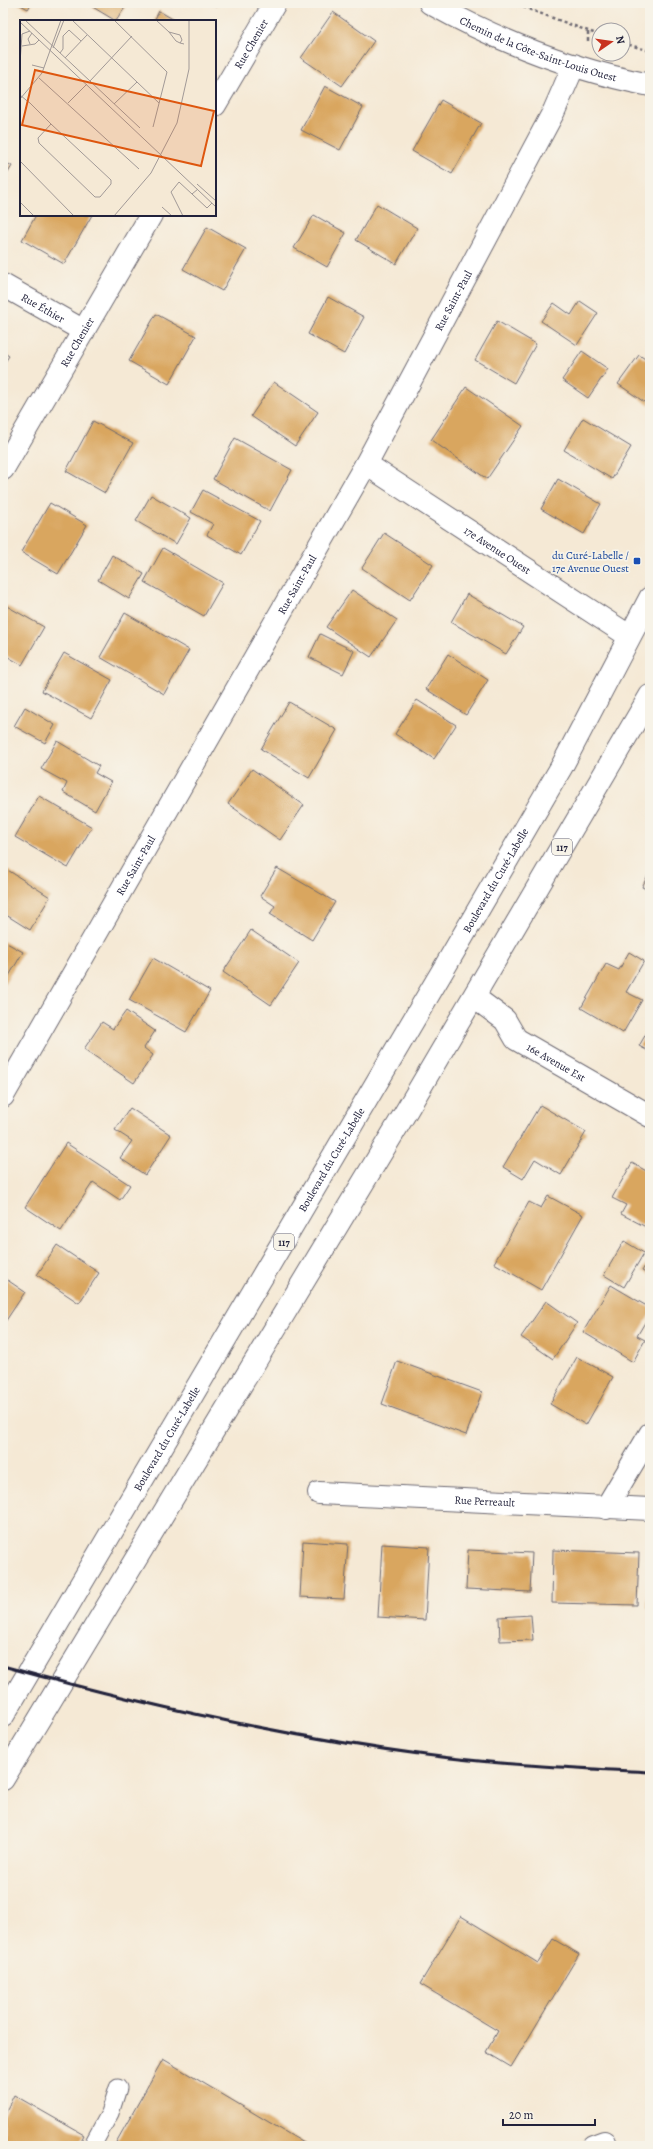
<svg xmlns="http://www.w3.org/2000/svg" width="653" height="2149" viewBox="0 0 653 2149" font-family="Alegreya,serif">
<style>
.building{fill:#d9a65f}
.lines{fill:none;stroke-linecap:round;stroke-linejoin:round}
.lane-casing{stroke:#6c6871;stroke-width:19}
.street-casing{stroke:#6c6871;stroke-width:24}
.secondary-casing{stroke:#6c6871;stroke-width:24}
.primary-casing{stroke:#6c6871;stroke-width:24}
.path{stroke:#6c6871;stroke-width:2.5;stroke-dasharray:3 3;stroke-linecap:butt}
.lane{stroke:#fff;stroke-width:17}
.street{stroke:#fff;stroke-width:22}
.secondary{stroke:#fff;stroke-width:22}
.primary{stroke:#fff;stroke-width:22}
.rail{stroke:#22223b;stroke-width:3}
.transit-dot{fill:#1a4fb4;stroke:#f7f3e8;stroke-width:1.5}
.labels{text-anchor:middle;stroke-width:3.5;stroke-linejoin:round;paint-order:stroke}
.shield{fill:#f7f3e8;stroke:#62616f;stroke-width:1}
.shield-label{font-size:10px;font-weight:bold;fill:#22223b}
.street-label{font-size:11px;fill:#22223b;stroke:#f7f3e8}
.transit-label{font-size:11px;fill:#164399;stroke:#f7f3e8;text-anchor:end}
.inset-road{fill:none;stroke:#a19997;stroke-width:1}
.view{fill:#de560e;fill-opacity:0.15;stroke:#de560e;stroke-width:2}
.inset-edge{fill:none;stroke:#22223b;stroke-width:2}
</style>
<rect width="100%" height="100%" fill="#f7f3e8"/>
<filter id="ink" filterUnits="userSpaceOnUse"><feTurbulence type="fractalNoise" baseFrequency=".025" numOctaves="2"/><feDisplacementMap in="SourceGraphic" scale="8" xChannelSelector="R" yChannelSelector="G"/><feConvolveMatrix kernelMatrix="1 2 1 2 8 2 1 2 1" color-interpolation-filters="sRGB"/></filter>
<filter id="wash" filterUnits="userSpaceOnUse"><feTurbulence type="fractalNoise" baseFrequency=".012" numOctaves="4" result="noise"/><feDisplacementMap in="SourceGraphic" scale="16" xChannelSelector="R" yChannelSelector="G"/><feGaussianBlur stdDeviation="0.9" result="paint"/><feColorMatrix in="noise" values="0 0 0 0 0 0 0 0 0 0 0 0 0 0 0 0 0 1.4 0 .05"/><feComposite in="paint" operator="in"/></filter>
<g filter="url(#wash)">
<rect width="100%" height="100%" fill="#f5e9d5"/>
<g id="blocks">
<path class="building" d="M17,3H32L28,9Z
M86,3H128L116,21Z
M209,3H219L217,6Z
M159,11L176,21H154Z
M333,12L374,41L342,86L301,58Z
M325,86L363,107L340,150L301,130Z
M441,100L481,123L452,174L412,151Z
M3,161L12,166L3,181Z
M377,204L417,228L396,264L356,240Z
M36,215H92L64,264L22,240Z
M314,215L346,233L327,267L294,248Z
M207,227L246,249L222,291L183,269Z
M328,297L364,317L344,354L308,334Z
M580,301L598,313L577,345L541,321L554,303L571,315Z
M156,314L196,336L169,384L129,361Z
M497,321L536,344L514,383L475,360Z
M582,351L608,369L588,398L562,380Z
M3,352L9,356L3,365Z
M639,355L650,362V406L618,384Z
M274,382L318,412L295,446L251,416Z
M466,387L523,426L487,479L431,440Z
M583,418L631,447L612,479L564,450Z
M93,421L133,443L105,493L66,471Z
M235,438L292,470L270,511L213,479Z
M558,479L601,504L584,534L541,509Z
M203,490L260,521L241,555L207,535L213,524L191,512Z
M151,495L191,518L176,544L136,521Z
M50,503L87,525L58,574L21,552Z
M384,533L433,565L410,600L362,568Z
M163,548L223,583L204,616L144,582Z
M112,555L144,574L129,599L98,580Z
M352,590L397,620L371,657L326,627Z
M467,594L523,627L506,654L451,622Z
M3,604L44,627L22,665L3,654Z
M125,613L189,650L164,694L100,657Z
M320,634L354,651L343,674L309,657Z
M64,653L112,680L91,718L42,691Z
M448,654L488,680L466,715L426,689Z
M417,700L456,725L434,759L395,734Z
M289,702L337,730L309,778L261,749Z
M25,707L55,725L45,743L14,726Z
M57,741L99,766L95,773L111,782L95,811L63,792L67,783L41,769Z
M252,769L304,805L280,840L228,804Z
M39,796L92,827L68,868L15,837Z
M3,867L50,897L30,930L3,913Z
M277,868L335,902L312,940L270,914L275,906L260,896Z
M650,871V891L642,887Z
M251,930L299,963L271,1005L223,972Z
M3,941L23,952L3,986Z
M629,952L644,961L626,992L642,1000L623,1033L581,1008L606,964L619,970Z
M153,958L210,991L186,1032L129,1000Z
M126,1011L155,1031L144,1048L153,1055L134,1083L84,1049L102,1022L113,1029Z
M650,1027V1052L639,1046Z
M540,1105L586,1132L561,1175L535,1159L523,1179L503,1167Z
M130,1108L171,1135L145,1175L120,1158L132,1141L115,1130Z
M66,1143L130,1185L120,1200L93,1182L61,1231L25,1207Z
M632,1163L650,1173V1220L646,1227L621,1214L626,1205L612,1198Z
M548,1196L583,1215L541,1290L494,1263L529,1202L541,1208Z
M624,1241L644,1253L624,1287L604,1275Z
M57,1245L99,1273L79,1303L37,1275Z
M650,1257V1275L642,1271Z
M3,1277L25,1292L3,1325Z
M611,1285L650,1308V1314L637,1336L645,1340L633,1362L583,1332Z
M546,1301L577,1323L553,1359L521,1337Z
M577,1357L613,1377L586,1425L550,1404Z
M397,1361L482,1392L466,1435L382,1404Z
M303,1541L348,1544L344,1599L300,1597Z
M382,1544L429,1547L425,1620L378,1617Z
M468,1550L532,1553L530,1592L466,1589Z
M553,1550L639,1553L637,1605L552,1603Z
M649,1571H650V1608H647Z
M531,1615L533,1640L500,1641L499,1617Z
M461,1916L538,1963L553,1939L579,1954L511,2067L486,2052L498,2031L420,1984Z
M163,2059L309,2146H114Z
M14,2095L84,2135L78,2146H3V2117Z"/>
</g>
</g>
<g filter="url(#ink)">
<use href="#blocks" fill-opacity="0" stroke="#6c6871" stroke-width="1"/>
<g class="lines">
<defs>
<path id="lane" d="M92,2146L110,2113L118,2088"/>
<g id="street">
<path id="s1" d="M215,105L275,3"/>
<path id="s2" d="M3,285L84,331"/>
<path id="s3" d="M366,464L629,636"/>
<path id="s4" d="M3,469L151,215"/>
<path id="s5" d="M474,997L505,1020L516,1039L650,1116"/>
<path id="s6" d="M3,1096L366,464L554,111L574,65"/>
<path id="s7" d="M319,1493L650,1509"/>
<path d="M606,1508L650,1434"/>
<path d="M593,2146L604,2142"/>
</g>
<g id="secondary">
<path id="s8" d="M430,3C498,41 573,70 650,85"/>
</g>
<g id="primary">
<path id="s9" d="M3,1716L446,965L562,766L650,598"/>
<path d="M3,1779L404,1115L650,696"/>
</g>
</defs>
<use href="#lane" class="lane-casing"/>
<use href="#street" class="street-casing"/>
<use href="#secondary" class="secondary-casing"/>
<use href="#primary" class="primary-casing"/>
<path class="path" d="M512,3L599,35
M588,32V41
M623,43L650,51"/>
<use href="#lane" class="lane"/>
<use href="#street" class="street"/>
<use href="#secondary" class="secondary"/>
<use href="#primary" class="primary"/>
<path class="rail" d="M3,1666C143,1705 282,1736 426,1755C500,1765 575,1768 650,1772"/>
</g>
</g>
<rect class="transit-dot" x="633" y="557" width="8" height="8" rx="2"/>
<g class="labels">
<g class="shield">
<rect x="552" y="839" width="20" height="16" rx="3"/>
<rect x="274" y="1234" width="20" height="16" rx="3"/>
</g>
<g class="shield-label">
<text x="562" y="851">117</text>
<text x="284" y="1246">117</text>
</g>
<g class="street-label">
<text dy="4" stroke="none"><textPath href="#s1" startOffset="71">Rue Chenier</textPath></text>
<text dy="4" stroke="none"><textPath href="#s8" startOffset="118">Chemin de la Côte-Saint-Louis Ouest</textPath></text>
<text dy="4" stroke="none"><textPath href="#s6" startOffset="914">Rue Saint-Paul</textPath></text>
<text dy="4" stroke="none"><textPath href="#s2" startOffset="46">Rue Éthier</textPath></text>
<text dy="4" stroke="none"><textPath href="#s4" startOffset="147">Rue Chenier</textPath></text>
<text dy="4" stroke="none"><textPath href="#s3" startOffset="157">17e Avenue Ouest</textPath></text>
<text dy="4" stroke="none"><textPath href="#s6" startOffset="590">Rue Saint-Paul</textPath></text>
<text dy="4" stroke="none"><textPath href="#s6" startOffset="266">Rue Saint-Paul</textPath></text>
<text dy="4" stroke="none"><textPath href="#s9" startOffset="970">Boulevard du Curé-Labelle</textPath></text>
<text dy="4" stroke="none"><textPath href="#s5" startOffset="107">16e Avenue Est</textPath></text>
<text dy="4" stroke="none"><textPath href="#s9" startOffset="646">Boulevard du Curé-Labelle</textPath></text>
<text dy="4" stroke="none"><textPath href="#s9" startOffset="322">Boulevard du Curé-Labelle</textPath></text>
<text dy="4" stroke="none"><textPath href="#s7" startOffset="166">Rue Perreault</textPath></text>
</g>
<g class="transit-label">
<text x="629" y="559">du Curé-Labelle /<tspan x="629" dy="13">17e Avenue Ouest</tspan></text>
</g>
</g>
<g transform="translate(20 20)">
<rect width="196" height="196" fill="#f5e9d5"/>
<path class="inset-road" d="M5,0L120,108M52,0L139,83M94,0L147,52L133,107M136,0L149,12M0,2L196,187M160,23L162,20L160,15L149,12L156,21L160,23L164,24M10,24L8,19L12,13M2,26L15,24L19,20M33,28L44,0M40,33L43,29V16L49,10L61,21M45,38L67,15M0,43L2,14L10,11M12,45L24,48M19,58L119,149M70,61L112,16M0,75L6,80L10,83L31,104L91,160V164L80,177H75L19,123L18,118L31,104M0,79L22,53L41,0M48,83L67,64M94,84L117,62M0,141L54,196M177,164L196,181M178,169L172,174L187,188L192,183M0,182L14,196M142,187L152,196M94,196L131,153L157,103L169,49V0M163,196L151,172L159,162L172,174"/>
<path class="view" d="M15,50L194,91L181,146L2,105Z"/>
<rect width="196" height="196" class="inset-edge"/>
</g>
<rect width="653" height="2149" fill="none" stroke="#f7f3e8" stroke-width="16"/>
<g transform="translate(611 42) rotate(77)"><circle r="19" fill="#f7f3e8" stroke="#a29fa3"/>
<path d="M0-3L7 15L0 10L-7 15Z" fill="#c8321e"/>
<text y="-6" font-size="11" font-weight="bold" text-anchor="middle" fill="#22223b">N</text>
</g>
<path d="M503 2119v6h92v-6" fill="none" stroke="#22223b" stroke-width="2"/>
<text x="509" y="2119" font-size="12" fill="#22223b" stroke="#f7f3e8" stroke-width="3" paint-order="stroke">20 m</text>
</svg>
